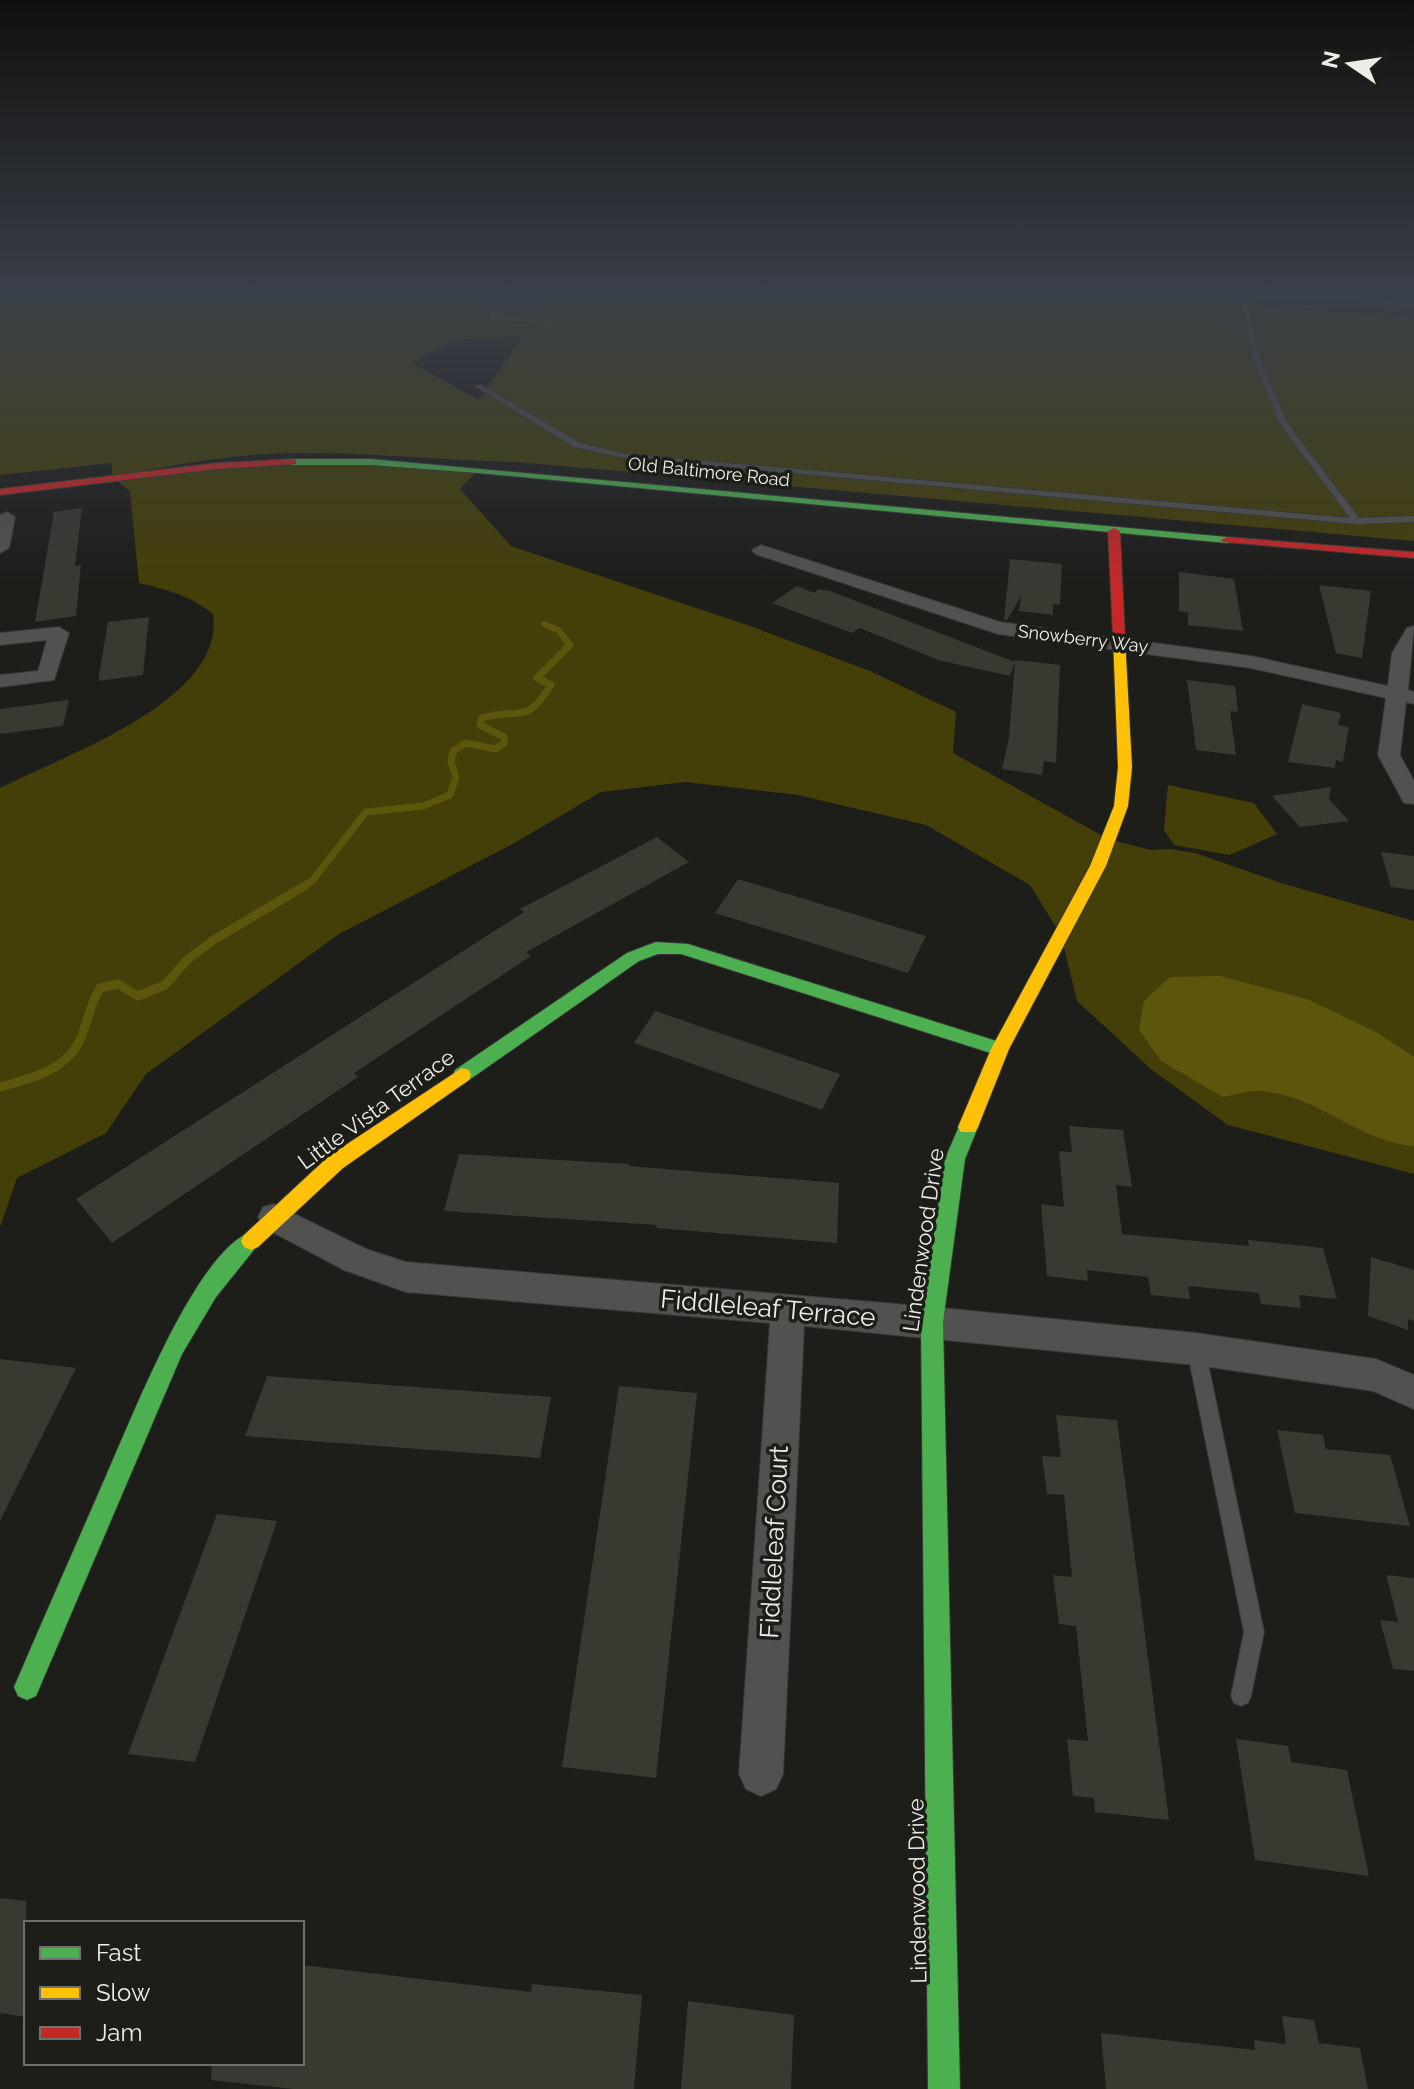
<svg xmlns="http://www.w3.org/2000/svg" width="1414" height="2089" viewBox="0 0 1414 2089" font-family="Raleway,sans-serif">
<style>
.green{fill:#443f09;fill-rule:evenodd}
.water{fill:#5c550c}
.lines{fill:none;stroke-linecap:round;stroke-linejoin:round}
.stream-far2{stroke:#5c550c;stroke-width:6}
.stream-far1{stroke:#5c550c;stroke-width:7}
.stream{stroke:#5c550c;stroke-width:9}
.building{fill:#393831}
.lane-casing{stroke:#383836;stroke-width:2}
.street-casing{stroke:#383836;stroke-width:2}
.fast-casing{stroke:#383836;stroke-width:2}
.slow-casing{stroke:#383836;stroke-width:2}
.jam-casing{stroke:#383836;stroke-width:2}
.lane{fill:#51514f;fill-rule:evenodd}
.street{fill:#51514f;fill-rule:evenodd}
.fast{fill:#4caf50;fill-rule:evenodd}
.slow{fill:#ffc107;fill-rule:evenodd}
.jam{fill:#c62828;fill-rule:evenodd}
.labels{text-anchor:middle;stroke-width:7;stroke-linejoin:round;paint-order:stroke}
.far-street-label{font-size:18px;fill:#ecece9;stroke:#1e1e19}
.street-label{font-size:22px;fill:#ecece9;stroke:#1e1e19}
.near-street-label{font-size:26px;fill:#ecece9;stroke:#1e1e19}
</style>
<rect width="100%" height="100%" fill="#1d1d1a"/>
<path class="green" d="M0,292H1253L1255,306L1414,318V541L516,462C441,460 366,452 291,453C234,454 178,464 122,475L276,462L478,470L460,489L511,546L753,627L870,671L956,712L953,753L1108,839L1151,850L1170,849L1195,853L1281,883L1414,921V1174L1228,1125L1152,1070L1077,1001L1061,935L1030,885L926,825L798,795L685,782L601,792L518,841L339,934L146,1074L106,1133L17,1178L0,1227V788C62,756 226,701 213,614C190,595 167,590 139,583L130,491L112,477V463L0,475ZM523,336L479,400L412,363L455,340Z
M1168,785L1254,803L1277,834L1230,855L1174,845L1164,830Z"/>
<path class="water" d="M497,310L543,316L550,322V326L524,321L491,322L490,314Z
M1220,976L1307,999L1376,1032L1414,1057V1146C1359,1142 1316,1094 1261,1091C1249,1090 1235,1095 1223,1097L1161,1061L1139,1030L1144,1001L1170,977Z"/>
<g class="lines">
<path class="stream-far2" d="M544,624L558,630L567,641"/>
<path class="stream-far1" d="M303,887L312,881L366,812L423,806L450,795L456,777L451,762L453,751L466,743L495,749L504,744V737L480,725L482,718C521,707 525,726 551,685L537,678L570,645L565,639"/>
<path class="stream" d="M0,1087C32,1078 69,1070 82,1035C88,1019 91,1003 100,988L118,984L138,996L165,985L186,961L212,941L306,885"/>
</g>
<path class="building" d="M82,508L75,566L81,565L76,616L35,622L54,512Z
M1010,559L1062,564L1060,605L1053,604V615L1019,611L1021,596L1007,620H1004Z
M1179,572L1234,579L1243,631L1188,625V613L1179,611Z
M1319,585L1371,591L1362,658L1336,653Z
M797,586L814,593L819,589L830,591L1015,662L1010,676L938,660L860,628L852,633L772,603Z
M149,617L143,675L98,681L108,622Z
M1015,660L1060,665L1056,763L1044,761L1042,775L1002,769L1009,738Z
M1187,680L1235,686L1238,712L1230,711L1236,755L1196,750Z
M69,700L63,726L0,734V709Z
M1302,704L1341,713L1338,725L1349,727L1343,762L1336,760L1335,768L1288,762Z
M1331,787L1329,799L1349,821L1300,827L1272,796Z
M657,837L689,862L526,952L531,956L354,1073L358,1077L112,1243L76,1199L524,912L520,909Z
M1381,852L1414,856V890L1391,887Z
M738,879L926,936L908,973L715,913Z
M655,1011L840,1074L822,1110L634,1043Z
M1069,1126L1123,1130L1132,1187L1116,1185L1122,1234L1249,1246L1248,1240L1323,1248L1337,1299L1299,1295L1301,1308L1261,1304L1259,1293L1188,1286L1190,1299L1151,1295L1148,1277L1087,1270L1088,1281L1047,1276L1041,1204L1064,1207L1059,1151L1072,1152Z
M459,1154L629,1164V1166L839,1183L837,1243L656,1228L657,1225L444,1211Z
M1371,1257L1414,1270V1321L1408,1319V1330L1368,1316Z
M0,1359L76,1368L0,1521Z
M267,1376L551,1397L540,1458L245,1436Z
M619,1386L697,1393L656,1778L562,1767Z
M1056,1415L1117,1420L1169,1820L1095,1812L1094,1798L1073,1796L1067,1739L1088,1741L1076,1626L1059,1624L1053,1575L1072,1577L1064,1495L1047,1494L1042,1456L1061,1457Z
M1277,1430L1323,1435L1326,1449L1390,1455L1410,1526L1295,1513Z
M217,1514L277,1521L195,1762L128,1754Z
M1386,1575L1414,1578V1671L1393,1669L1380,1620L1398,1622Z
M1236,1739L1288,1746L1291,1762L1347,1770L1369,1876L1255,1860Z
M0,1898L26,1901V2017L0,2013Z
M302,1965L531,1992L532,1984L642,1995L634,2089H293L211,2080L212,2063H302Z
M688,2001L794,2015L791,2089H681Z
M1282,2016L1314,2020L1319,2043L1360,2048L1368,2089H1106L1101,2033L1255,2050L1254,2040L1286,2044Z"/>
<g class="lines">
<defs>
<path id="lane" d="M1239,292H1245L1260,360L1288,424L1359,518L1414,516V522L1357,524L625,458L574,447L475,386L481,385L580,443L625,454L1350,518L1280,424L1254,360Z
M1305,292H1325L1414,304V308Z
M1196,1341L1202,1343L1205,1349L1264,1632L1251,1696L1248,1703L1241,1706L1234,1703L1231,1696L1244,1632L1187,1349L1190,1343Z"/>
<path id="street" d="M7,512L15,517L9,548L0,553V515Z
M761,545L1000,622L1251,656L1388,686L1392,653L1407,628L1414,626L1408,690L1414,692V704L1406,702L1400,755L1414,781V804L1404,803L1378,755L1386,698L1251,668L998,634L755,554L752,550Z
M59,627L69,633L54,680L0,687V675L38,671L47,640L0,645V633Z
M274,1204L366,1249L406,1262L932,1307L1196,1333L1376,1359L1414,1375V1409L1373,1391L1196,1365L804,1326L783,1774L776,1789L761,1796L746,1789L739,1774L770,1323L406,1292L344,1270L263,1227L258,1217L263,1207Z"/>
<path id="fast" d="M371,459L1227,537L1233,540L1227,543L478,473L371,465H292L287,462L292,459Z
M656,942L688,944L1006,1044L1009,1049L1006,1054L1000,1056L681,954H658L639,961L469,1080H455L453,1075L455,1070L627,953Z
M968,1119L975,1122L978,1127L965,1159L943,1322L960,2089H928L921,1322L945,1159L961,1122Z
M251,1232L258,1235L261,1241L216,1297L182,1354L36,1696L27,1700L18,1696L14,1687L18,1678C47,1610 77,1543 106,1476C131,1421 195,1252 251,1232Z"/>
<path id="slow" d="M1119,634L1125,638L1132,767L1128,806L1106,866L1009,1049L978,1127L975,1132H961L958,1127L991,1049L1090,866L1114,806L1118,767L1113,638Z
M462,1068L469,1070L471,1075L469,1080L343,1168L258,1247L251,1250L244,1247L241,1241L244,1235L329,1156Z"/>
<path id="jam" d="M292,459L296,460V464L217,469L0,495V489L217,463Z
M1114,528L1120,531L1125,638L1119,642L1113,638L1108,531Z
M1227,537L1414,552V558L1223,542L1221,540Z"/>
</defs>
<use href="#lane" class="lane-casing"/>
<use href="#street" class="street-casing"/>
<use href="#fast" class="fast-casing"/>
<use href="#slow" class="slow-casing"/>
<use href="#jam" class="jam-casing"/>
<use href="#lane" class="lane"/>
<use href="#street" class="street"/>
<use href="#fast" class="fast"/>
<use href="#slow" class="slow"/>
<use href="#jam" class="jam"/>
</g>
<linearGradient id="sky" x2="0" y2="1"><stop stop-color="#10100e"/><stop offset="0.5" stop-color="#3a4049"/><stop offset="1" stop-color="#3a4049" stop-opacity="0"/></linearGradient>
<rect width="1414" height="585" fill="url(#sky)"/>
<g class="labels">
<g class="far-street-label">
<text transform="translate(709 472) rotate(6)" y="6">Old Baltimore Road</text>
<text transform="translate(1083 639) rotate(7)" y="6">Snowberry Way</text>
</g>
<g class="street-label">
<text transform="translate(376 1109) rotate(-36)" y="8">Little Vista Terrace</text>
<text transform="translate(923 1240) rotate(-82)" y="8">Lindenwood Drive</text>
<text transform="translate(917 1891) rotate(-91)" y="8">Lindenwood Drive</text>
</g>
<g class="near-street-label">
<text transform="translate(768 1308) rotate(5)" y="9">Fiddleleaf Terrace</text>
<text transform="translate(774 1542) rotate(-87)" y="9">Fiddleleaf Court</text>
</g>
</g>
<rect x="24" y="1921" width="280" height="144" fill="#1e1e19" stroke="#70706c" stroke-width="2"/>
<rect x="40" y="1947" width="40" height="12" fill="#4caf50" stroke="#70706c" stroke-width="2"/>
<text x="96" y="1961" font-size="24" fill="#ecece9">Fast</text>
<rect x="40" y="1987" width="40" height="12" fill="#ffc107" stroke="#70706c" stroke-width="2"/>
<text x="96" y="2001" font-size="24" fill="#ecece9">Slow</text>
<rect x="40" y="2027" width="40" height="12" fill="#c62828" stroke="#70706c" stroke-width="2"/>
<text x="96" y="2041" font-size="24" fill="#ecece9">Jam</text>
<g transform="translate(1350 64) rotate(283)" stroke="#1e1e19" stroke-width="6" paint-order="stroke">
<path d="M0-6L14 30L0 20L-14 30Z" fill="#ecece9"/>
<text y="-12" font-size="22" font-weight="bold" text-anchor="middle" fill="#ecece9">N</text>
</g>
</svg>
